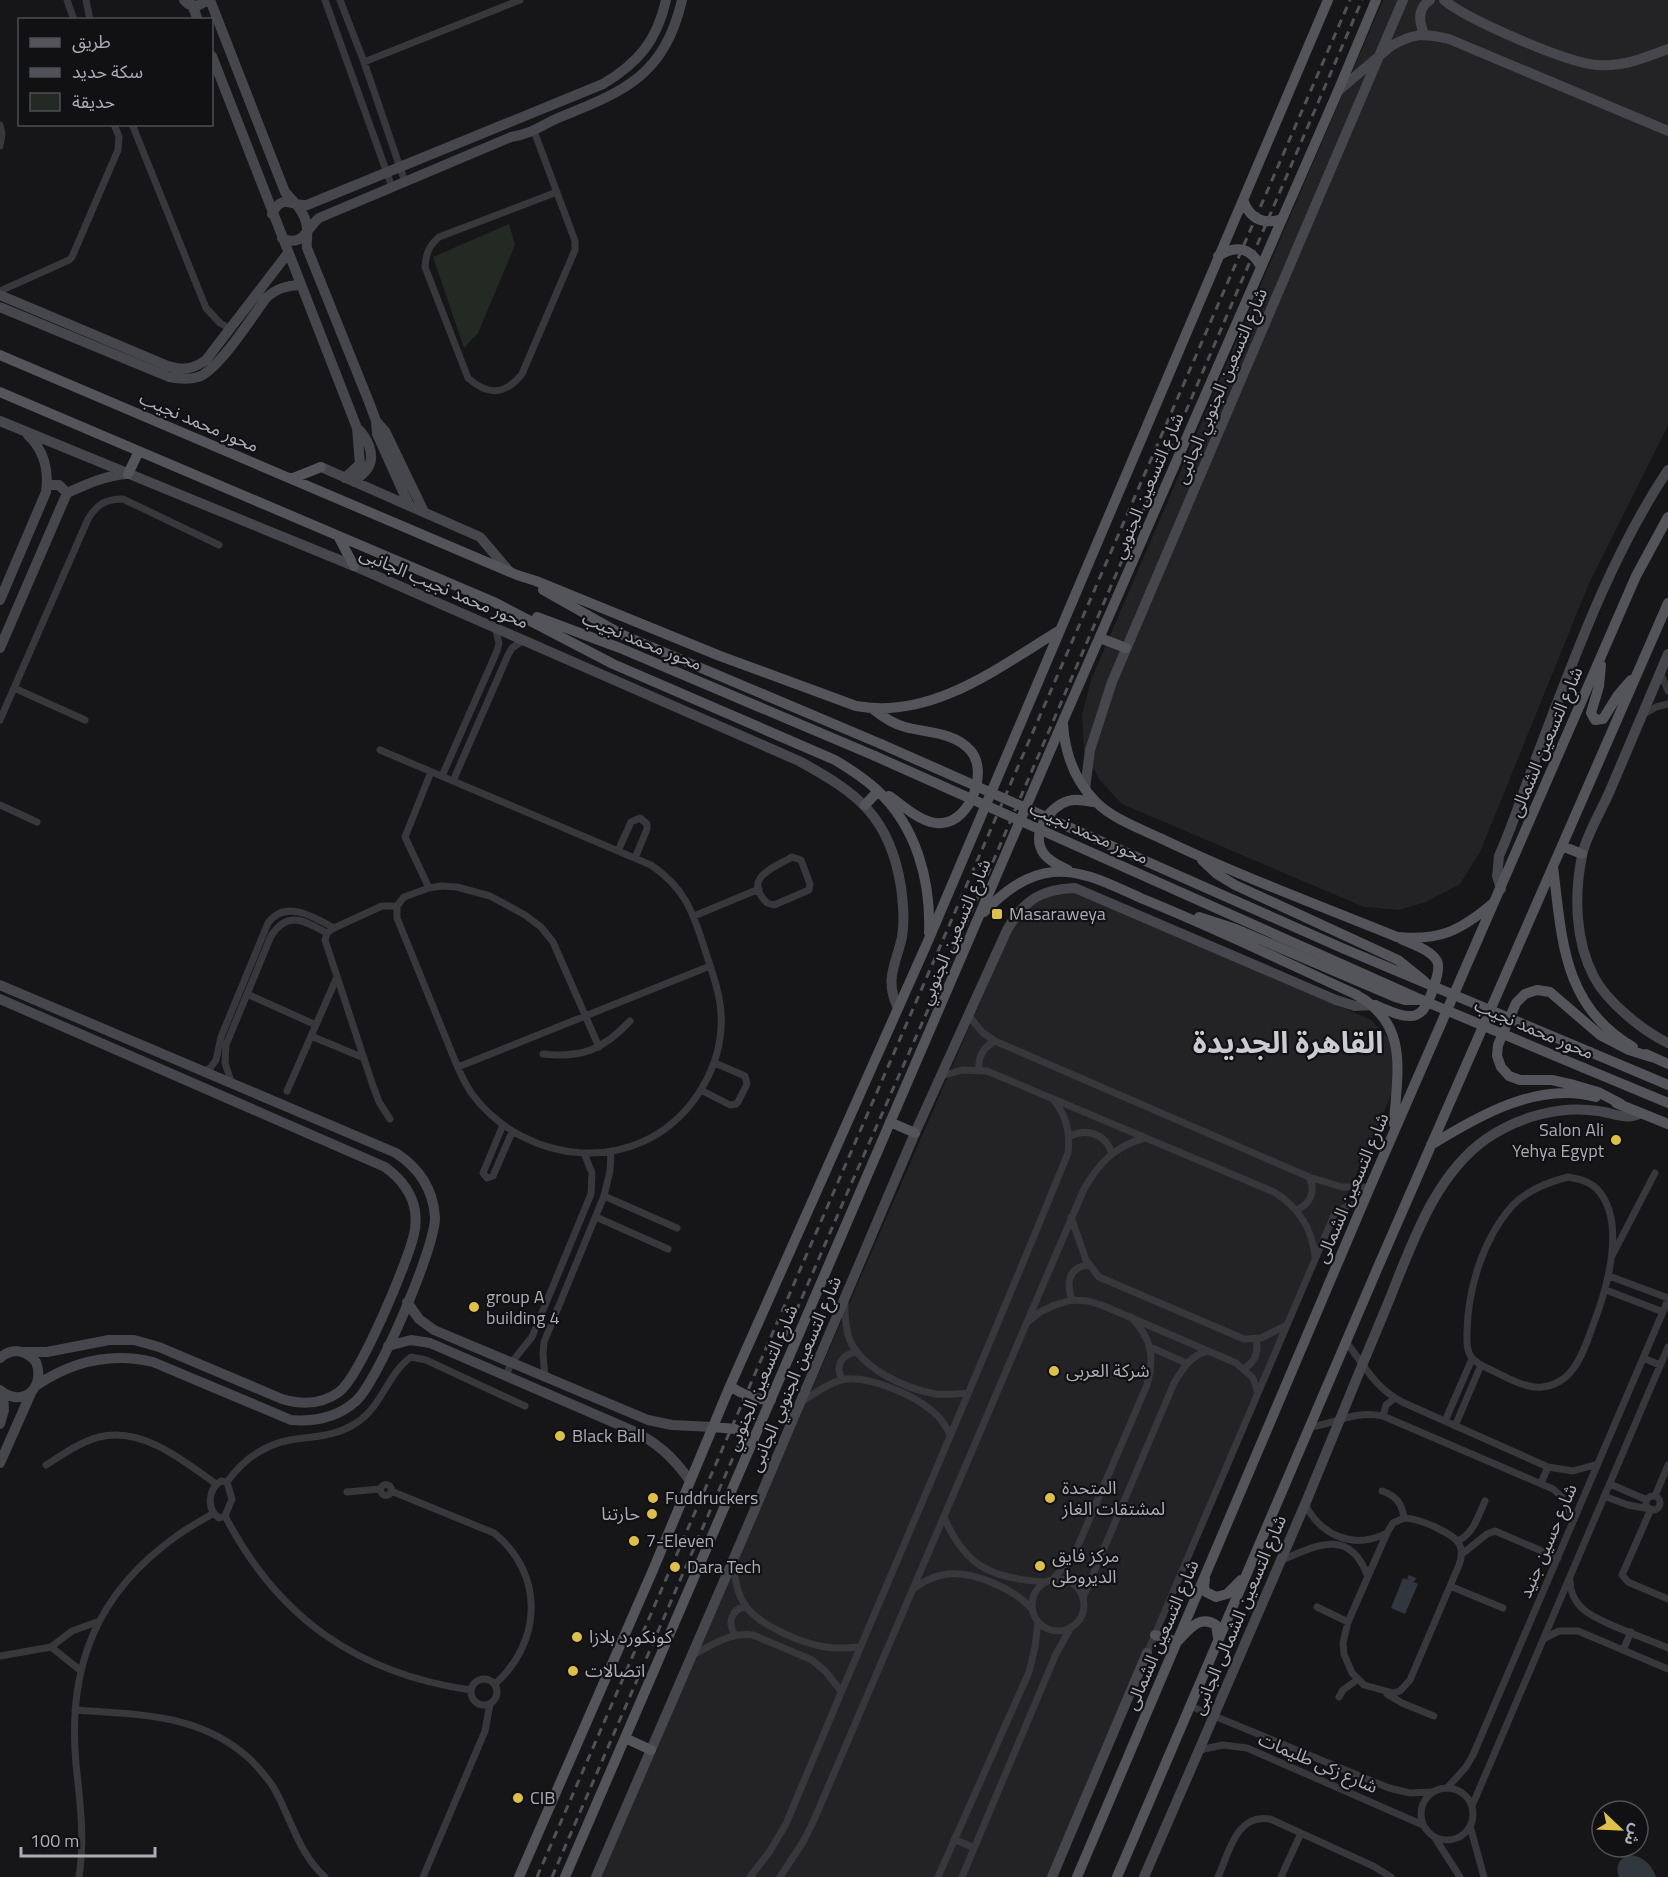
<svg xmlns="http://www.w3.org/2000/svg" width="1668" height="1877" viewBox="0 0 1668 1877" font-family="'Titillium Web','Noto Sans Arabic',sans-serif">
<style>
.built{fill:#232225}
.green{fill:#232a24}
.water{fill:#31373f}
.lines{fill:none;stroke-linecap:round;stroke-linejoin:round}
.street{stroke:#38383c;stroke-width:7}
.secondary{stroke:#46474c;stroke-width:10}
.primary{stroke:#54555b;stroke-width:10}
.rail{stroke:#515257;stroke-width:3;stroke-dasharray:8 6;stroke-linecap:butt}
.primary-bridge{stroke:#54555b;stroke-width:10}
.poi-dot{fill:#debf48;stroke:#111113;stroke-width:2}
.labels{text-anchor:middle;stroke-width:4.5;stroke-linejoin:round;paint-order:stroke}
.street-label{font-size:18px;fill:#aaacb6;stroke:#111113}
.poi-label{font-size:18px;fill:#aaacb6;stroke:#111113;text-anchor:start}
.town-label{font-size:30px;font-weight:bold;fill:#cacbd3;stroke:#111113}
</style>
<rect width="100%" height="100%" fill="#161618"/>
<path class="built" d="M1383,0H1668V425L1590,581L1480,852L1460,884L1426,902L1399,910L1364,907L1122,804L1099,779L1084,751L1082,715L1091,680Z
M1076,892L1371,1020L1393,1043L1396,1084L1047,1877H600L1014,924L1034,895Z"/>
<path class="green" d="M509,224L515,245L478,333L464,348L433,257Z"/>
<path class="water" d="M1409,1575L1416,1578L1415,1581H1412L1418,1584L1405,1614L1391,1608L1403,1578L1409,1580L1407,1578Z
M1630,1855C1643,1856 1652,1865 1656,1877H1619C1615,1866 1619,1858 1630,1855Z"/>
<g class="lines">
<path class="street" d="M67,0L74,20
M86,0L90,20
M325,0L392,187
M340,0L364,62L405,182
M364,62L520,0
M132,124L206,308L220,323L229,328
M0,125L2,134L0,146
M534,131L575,241V250L522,374C505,395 488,396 468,378L425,267C426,253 429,246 439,237L557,192
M0,291L69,260L72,257L118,150L119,137L114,124
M1660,672L1668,691
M14,688L85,720
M1644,714L1656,707L1668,704
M0,720L88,519C97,504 106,499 123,499L219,545
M380,750L651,865C685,888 693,912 705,950C715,981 725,1005 720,1038C717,1061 707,1082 694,1100C637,1177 526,1166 472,1094C460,1077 453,1055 445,1036C429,997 413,958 397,918V906L404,897L429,888L441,886L457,887L490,896L525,915L541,927L553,942L599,1047
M442,776L497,651L499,643L495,627
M453,781L508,655L512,648L524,640
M0,805L37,822
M618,851L631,822L640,818L647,824V829L635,858
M792,857L801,860L810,884L809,890L774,905L767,903C742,878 773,868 792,857Z
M429,888L405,837L431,772
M694,916L759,889
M247,994L316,1025
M968,1015L983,1033L995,1041L1309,1177L1342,1187H1370
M311,1036L364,1058
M543,1054C582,1058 603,1050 630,1021
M458,1067L710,966
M979,1070C978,1056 983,1047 995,1041
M204,1072L211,1067L216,1060L221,1037L268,923C286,899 314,917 334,928
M941,1076L962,1070L987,1071L1274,1192C1297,1206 1312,1228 1315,1256
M232,1084L225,1063L226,1045L271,936C288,910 304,921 327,933
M701,1090L730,1105L736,1104L738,1102L747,1084L745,1076L715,1063
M287,1091L337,977
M390,1119L379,1102L372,1083L325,940L327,933L334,928L382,906H397
M503,1125L483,1173L487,1178L493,1176L512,1132
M1069,1137C1087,1127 1105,1134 1112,1153
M1568,1177C1579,1179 1589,1181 1597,1189C1628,1222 1606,1292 1592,1328C1587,1342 1582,1357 1573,1369C1566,1379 1554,1386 1542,1387C1524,1389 1503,1375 1487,1368C1482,1366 1476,1362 1472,1358C1466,1350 1467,1341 1467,1332C1468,1288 1483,1239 1512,1206C1527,1190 1548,1182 1568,1177Z
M604,1196L677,1228
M1296,1210C1311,1204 1316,1191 1309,1177
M596,1217L668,1249
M1071,1217L1086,1260L1099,1277L1244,1339L1261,1338L1287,1325
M1612,1256L1655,1173
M1609,1276L1668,1298
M1606,1290L1663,1312
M1072,1300C1066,1283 1068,1267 1089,1265
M845,1301C845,1314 845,1326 849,1338C860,1368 906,1389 936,1394C947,1395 957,1394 968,1393
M1029,1321L1040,1312L1055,1305L1072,1300L1088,1301L1104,1306L1236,1363L1253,1378L1258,1393
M1346,1342C1366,1367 1373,1386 1402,1402L1548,1467L1573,1471L1598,1464
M1150,1347L1186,1363
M1643,1358L1660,1365
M1244,1369C1255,1362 1259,1352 1256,1339
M506,1376L511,1363L532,1337L591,1194L592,1173L584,1153
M545,1377L543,1354L544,1342L604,1196L610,1171L611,1151
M842,1379C835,1366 841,1355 856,1352
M800,1403C813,1395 826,1384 841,1380C865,1374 912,1394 931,1410C940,1417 946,1425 950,1435
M1383,1416L1386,1405L1395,1398
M1445,1421L1472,1359
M1455,1426L1481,1365
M1310,1427C1338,1423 1354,1410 1383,1416L1553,1489L1562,1497L1574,1520
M46,1465C62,1455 80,1442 99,1437C142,1426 184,1461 216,1484
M221,1481L227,1482L232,1499L225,1516L219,1518C206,1509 208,1489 221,1481Z
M227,1482C243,1460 263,1445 290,1440C315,1436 335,1437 356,1423C382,1407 387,1374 411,1357L426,1360L525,1406
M1541,1483L1548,1467
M1610,1484L1647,1500
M380.5 1490a5.5 5.5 0 1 1 11 0a5.5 5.5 0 1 1-11 0Z
M391,1491L494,1533C545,1574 542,1642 495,1684
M1382,1491C1396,1496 1402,1503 1404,1518
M347,1492L380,1489
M1646 1503a7 7 0 1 1 14 0a7 7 0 1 1-14 0Z
M1604,1496L1628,1505L1650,1509
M1655,1496L1668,1465
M1305,1504C1321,1536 1354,1550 1387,1533
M1651,1509L1622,1575L1628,1582L1668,1599
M225,1516C278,1618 358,1674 471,1690
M944,1517C965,1567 993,1579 1046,1582
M1404,1518C1415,1518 1423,1522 1433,1526C1451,1535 1468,1541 1459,1565L1410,1680L1400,1691L1393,1693L1364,1685L1352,1673L1344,1654L1343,1643L1348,1622L1387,1533L1393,1523Z
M1458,1541C1474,1533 1478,1516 1485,1501
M1462,1554L1487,1534L1495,1531L1558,1558
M1280,1561C1317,1545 1350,1527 1368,1577
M733,1565C735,1579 737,1593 745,1605C758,1625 803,1644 826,1647C837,1649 848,1648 859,1647
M1053,1579L1074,1555L1147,1385C1155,1356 1152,1339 1131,1317
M1032 1605a26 26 0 1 1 52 0a26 26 0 1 1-52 0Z
M1570,1580C1570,1591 1575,1602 1583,1609C1597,1622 1648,1639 1668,1648
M1450,1586L1503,1608
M913,1589C922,1583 931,1577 942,1575C970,1569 1013,1588 1032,1609
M1083,1598L1174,1383C1183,1368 1191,1355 1208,1351
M1317,1607L1348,1622
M735,1635C727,1622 731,1610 746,1606
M1545,1638L1559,1631H1578L1668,1669
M51,1647L80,1670
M1623,1650L1631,1632
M1147,1653L1334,1215L1347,1206L1362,1204
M0,1656L51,1647L72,1631L97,1622
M691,1656C712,1645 729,1632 753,1635L812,1660L826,1672L841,1691
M471 1692a13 13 0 1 1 26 0a13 13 0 1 1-26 0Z
M1387,1694L1402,1703L1434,1716
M1339,1697L1343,1690L1357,1680
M1190,1706L1389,1788L1410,1793L1432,1792
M75,1710C140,1715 202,1713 252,1761C260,1770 269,1779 275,1790C291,1819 299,1854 325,1877
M1199,1750L1223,1745L1247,1748L1423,1825
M1447,1788L1466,1767L1473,1755L1668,1300
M1421 1814a26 26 0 1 1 52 0a26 26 0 1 1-52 0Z
M1472,1806L1668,1347
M1470,1826L1484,1877
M1435,1838L1460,1877
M954,1839L974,1848
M79,1877C85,1838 80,1802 76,1764C67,1666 97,1592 178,1535C189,1527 202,1520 214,1513
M423,1877L485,1731L490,1704
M750,1877L770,1851L786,1824C879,1600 977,1378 1068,1153C1071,1132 1066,1115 1053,1099
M780,1877L803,1842L814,1820L1084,1189C1099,1163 1115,1146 1145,1138
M938,1877L1029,1672L1035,1647L1038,1622
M962,1877L1056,1654L1071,1627
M1218,1877C1229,1853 1236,1813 1270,1819L1373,1866L1391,1877
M1281,1877L1301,1833"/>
<path class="secondary" d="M184,0L188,4L197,6L208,0
M210,0L285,192C296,204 306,213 307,229C308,236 306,241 307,248L369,402L376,421L377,434L409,505
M1444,0C1466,19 1567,63 1597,65C1622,67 1645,58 1668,49
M192,5L198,20
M1424,34C1419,21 1417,9 1430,0
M212,56L357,428L360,464L345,478
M1338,91L1391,46C1413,33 1425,33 1449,39L1668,131
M272,214C282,193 291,206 307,205L603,84C638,63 657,41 666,0
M282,238C303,248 306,229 319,218L511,137C529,135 542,125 558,118C625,91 664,76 682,0
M0,295L168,366C183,371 193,369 206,360L288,253
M0,307L169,377C179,379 188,380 198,377C218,371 252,317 266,298C277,288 286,286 300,285
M0,421L354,566L799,761C858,793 890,817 901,887C903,902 905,921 902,937C896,964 884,980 898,1008
M376,421L385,431L424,512
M321,467L480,537L509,571
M354,482C359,477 365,473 368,468C376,455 367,437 357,428
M47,485H59L67,493
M0,600L46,492C49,471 44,450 28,435
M0,648L67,493C87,484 104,476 126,474
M1668,654C1648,700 1629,747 1609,793C1601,811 1585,838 1582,856C1574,895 1575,941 1594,977C1607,1002 1643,1031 1668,1043
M1085,789L1090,750L1112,682L1403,0
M1501,889L1497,876L1499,856C1512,827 1522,796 1533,766C1571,667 1609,558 1668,470
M0,985L396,1153C419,1168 433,1188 435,1217C436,1246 378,1381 356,1401C337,1418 315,1422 291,1420L153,1362C111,1352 73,1361 37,1385
M0,999L385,1167C400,1178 412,1192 415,1211C416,1219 416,1227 414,1234C408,1262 360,1376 339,1392C321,1405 302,1405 282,1399L159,1347L134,1340H109L47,1352H24
M407,1302L419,1319L434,1330L648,1420L672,1425L713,1427
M388,1346L411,1340L430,1343L631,1430C657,1442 674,1458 690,1481
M0,1358C12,1347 26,1350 36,1362C46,1387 23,1409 0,1390
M0,1424L4,1410L3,1393
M0,1463L31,1393
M596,1877L743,1537L915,1133L1007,930C1024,900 1041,889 1075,888L1336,1000L1355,1006L1375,1005
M1052,1877L1147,1653
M1144,1877C1198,1752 1253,1627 1306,1502C1332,1439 1357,1377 1383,1315C1409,1254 1430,1179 1486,1139C1518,1117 1560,1105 1598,1111C1614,1113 1626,1121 1641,1113"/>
<path class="primary" d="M1243,200C1250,219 1263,225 1282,219
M1218,256C1237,244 1251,248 1261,267
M0,355L517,575L536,581L720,656L856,706C932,720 999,667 1060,630
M0,392L494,602L613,664L835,760C850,769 864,778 877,790C916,826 931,880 929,933
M128,474L139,451
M291,479L321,467
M338,536L354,566
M543,590L623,635L881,744
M537,617L620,648L875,756
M1100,638L1126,648
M1601,665L1599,686L1591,713L1595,720L1603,719L1618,695L1631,680
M873,709C883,717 893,724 905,727C927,733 954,732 970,750C989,770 971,821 942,823C923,825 904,806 889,796
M1063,724C1065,754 1075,781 1096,802C1113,819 1139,828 1160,838C1237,875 1318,905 1397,937C1439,941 1460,931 1492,904
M865,805L878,791
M1562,846L1582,854
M1202,860L1217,874L1235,885L1398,960L1424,981
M1553,867C1562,937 1562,1006 1633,1047
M1068,870C1060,866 1050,862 1044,854C1030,835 1048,807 1068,801C1078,798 1087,801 1097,803
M984,912C1003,893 1024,875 1053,872C1084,869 1115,887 1143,899C1215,928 1285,962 1355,994C1410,1024 1397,1071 1394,1124
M1199,917L1236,929L1395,997L1405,1000H1422
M1375,1005C1385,1009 1400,1017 1411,1016C1415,1016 1420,1013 1423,1010C1429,1002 1442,970 1437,961C1431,950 1412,944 1401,939
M1590,1052L1668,1085
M1646,1054L1668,1064
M1584,1068L1668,1103
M1616,1103L1668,1124
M1621,1104L1598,1092L1574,1085L1552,1080H1520L1509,1076L1501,1067L1497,1056L1498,1045L1516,1003L1525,994L1537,990L1550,992L1600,1035L1629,1050L1651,1057
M890,1122L915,1133
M1431,1145C1478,1116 1538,1081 1596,1097
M730,1386C743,1395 755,1400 771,1400
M713,1427L735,1429L754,1440
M1205,1579L1204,1587L1206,1592L1216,1597L1227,1594L1241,1580
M1155,1635L1177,1642C1189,1630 1199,1614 1216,1625L1218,1638
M625,1738L651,1750
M519,1877L653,1570L730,1386L928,941L1328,0
M565,1877L1063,721L1338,91L1376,0
M1077,1877L1370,1187L1636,576L1668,517
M1117,1877L1378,1267L1668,603"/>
<path class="rail" d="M537,1877L1350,0
M552,1877L848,1191L983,885L1362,0"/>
<path class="primary-bridge" d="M881,744L1342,948L1590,1052
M875,756L1422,1000L1584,1068"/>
</g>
<g class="poi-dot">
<rect x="991" y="908" width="12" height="12" rx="3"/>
<circle cx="1616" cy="1140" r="6"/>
<circle cx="474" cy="1307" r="6"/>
<circle cx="1054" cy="1371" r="6"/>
<circle cx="560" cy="1436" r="6"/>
<circle cx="653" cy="1498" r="6"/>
<circle cx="1050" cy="1498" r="6"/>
<circle cx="652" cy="1514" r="6"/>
<circle cx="634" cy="1541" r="6"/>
<circle cx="1040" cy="1566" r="6"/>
<circle cx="675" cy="1567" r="6"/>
<circle cx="577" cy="1637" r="6"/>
<circle cx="573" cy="1671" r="6"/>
<circle cx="518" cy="1798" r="6"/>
</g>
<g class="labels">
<g class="street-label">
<text transform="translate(1221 386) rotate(-67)" y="6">شارع التسعين الجنوبي الجانبى</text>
<text transform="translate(199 422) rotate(23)" y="6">محور محمد نجيب</text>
<text transform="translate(1148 486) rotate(-67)" y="6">شارع التسعين الجنوبي</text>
<text transform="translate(444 588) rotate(23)" y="6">محور محمد نجيب الجانبى</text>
<text transform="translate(642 641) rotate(22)" y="6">محور محمد نجيب</text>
<text transform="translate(1546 742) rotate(-67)" y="6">شارع التسعين الشمالى</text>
<text transform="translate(1089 833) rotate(24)" y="6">محور محمد نجيب</text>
<text transform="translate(955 932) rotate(-67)" y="6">شارع التسعين الجنوبي</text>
<text transform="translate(1534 1029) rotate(23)" y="6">محور محمد نجيب</text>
<text transform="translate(1352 1188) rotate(-67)" y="6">شارع التسعين الشمالى</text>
<text transform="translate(795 1374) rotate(-67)" y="6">شارع التسعين الجنوبي الجانبى</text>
<text transform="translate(762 1378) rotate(-67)" y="6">شارع التسعين الجنوبي</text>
<text transform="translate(1548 1541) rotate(-67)" y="6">شارع حسين جنيد</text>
<text transform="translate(1239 1615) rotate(-67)" y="6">شارع التسعين الشمالى الجانبى</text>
<text transform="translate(1162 1635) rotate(-67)" y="6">شارع التسعين الشمالى</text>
<text transform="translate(1318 1763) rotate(23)" y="6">شارع زكى طليمات</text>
</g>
<g class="poi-label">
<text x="1009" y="920">Masaraweya</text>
<text x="1604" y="1136" text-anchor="end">Salon Ali<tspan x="1604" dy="21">Yehya Egypt</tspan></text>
<text x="486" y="1303">group A<tspan x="486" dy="21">building 4</tspan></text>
<text x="1066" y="1377">شركة العربى</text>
<text x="572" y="1442">Black Ball</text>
<text x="1062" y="1494">المتحدة<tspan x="1062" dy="21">لمشتقات الغاز</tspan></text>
<text x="665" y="1504">Fuddruckers</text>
<text x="640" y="1520" text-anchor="end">حارتنا</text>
<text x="646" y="1547">7-Eleven</text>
<text x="1052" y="1562">مركز فايق<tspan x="1052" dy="21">الديروطى</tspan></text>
<text x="687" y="1573">Dara Tech</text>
<text x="589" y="1643">كونكورد بلازا</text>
<text x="585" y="1677">اتصالات</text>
<text x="530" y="1804">CIB</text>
</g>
<g class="town-label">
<text x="1288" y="1053">القاهرة الجديدة</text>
</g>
</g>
<rect x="18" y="18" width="195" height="108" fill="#111113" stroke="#4e4f54" stroke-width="1.5"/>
<rect x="30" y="38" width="30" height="9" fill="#54555b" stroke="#4e4f54" stroke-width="1.5"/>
<text x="72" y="48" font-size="18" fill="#aaacb6">طريق</text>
<rect x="30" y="68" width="30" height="9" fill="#515257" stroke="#4e4f54" stroke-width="1.5"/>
<text x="72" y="78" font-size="18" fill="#aaacb6">سكة حديد</text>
<rect x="30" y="93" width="30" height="18" fill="#232a24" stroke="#4e4f54" stroke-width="1.5"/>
<text x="72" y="108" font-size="18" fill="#aaacb6">حديقة</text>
<g transform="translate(1620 1829) rotate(113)"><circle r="28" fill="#111113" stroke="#4e4f54" stroke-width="1.5"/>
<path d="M0-4.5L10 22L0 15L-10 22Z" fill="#debf48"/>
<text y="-9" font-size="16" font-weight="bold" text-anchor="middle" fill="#aaacb6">ش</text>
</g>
<path d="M21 1847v9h134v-9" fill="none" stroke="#aaacb6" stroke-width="3"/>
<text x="30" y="1847" font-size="18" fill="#aaacb6" stroke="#111113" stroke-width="4.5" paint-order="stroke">100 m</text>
</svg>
